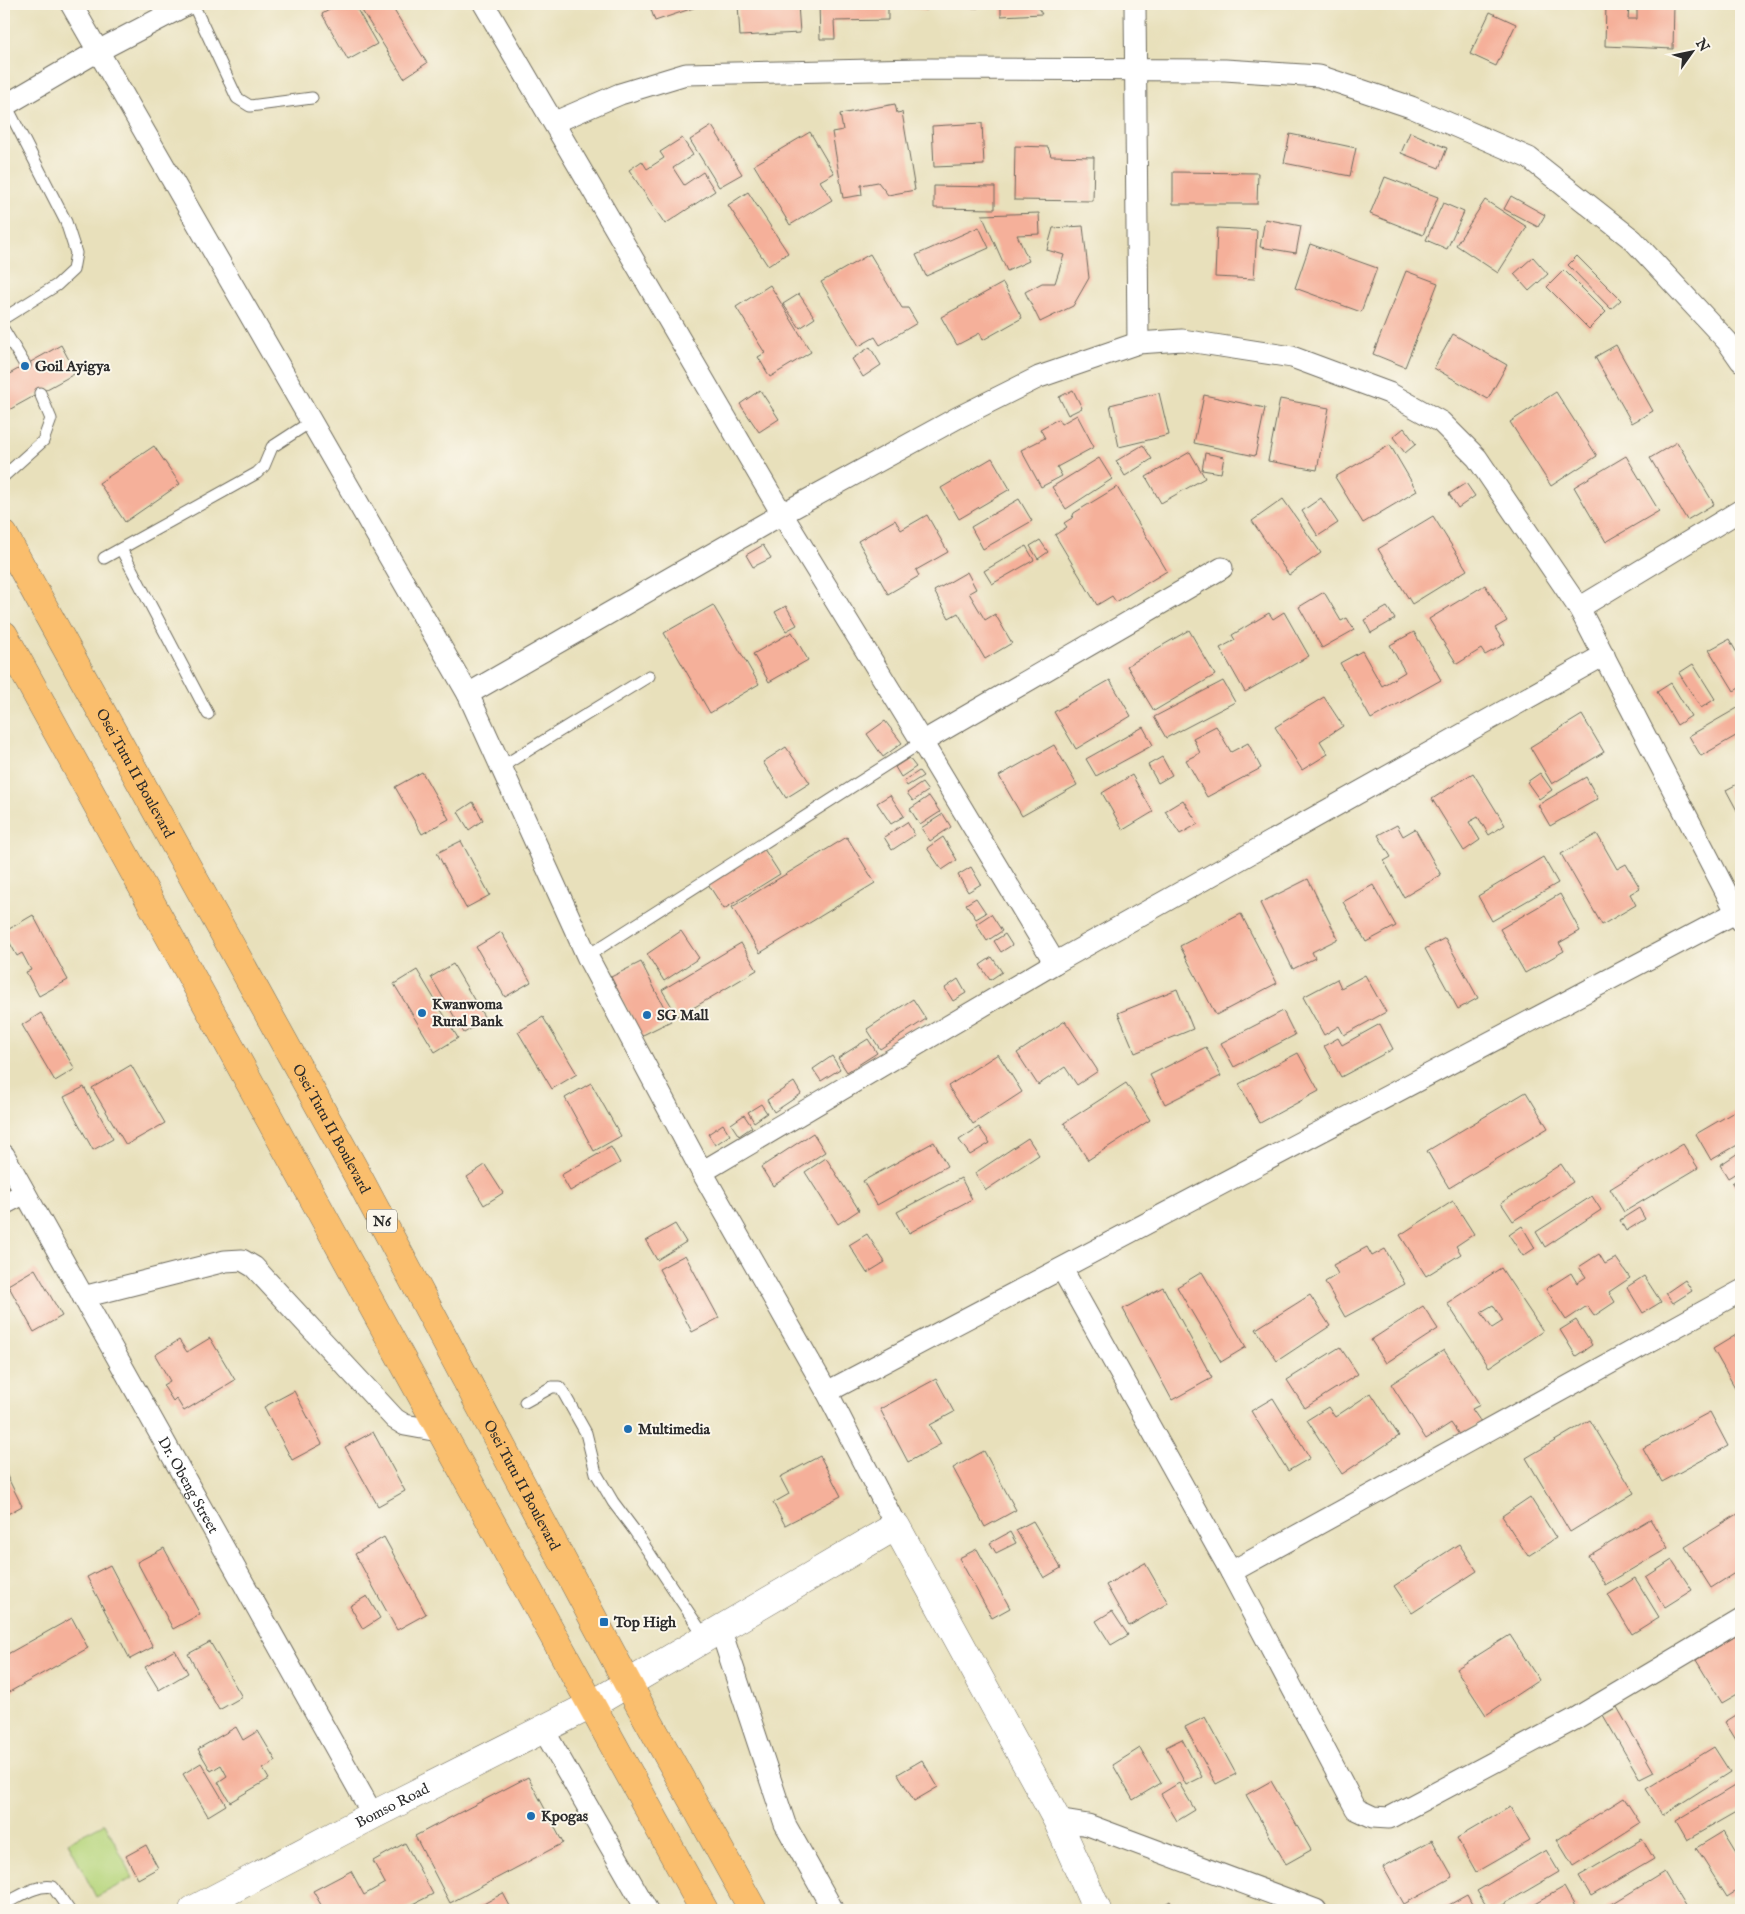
<svg xmlns="http://www.w3.org/2000/svg" width="1745" height="1914" viewBox="0 0 1745 1914" font-family="'IM FELL English',serif">
<style>
.green{fill:#b6d57c;stroke:#708054}
.building{fill:#f5b09a;fill-rule:evenodd}
.lines{fill:none;stroke-linecap:round;stroke-linejoin:round}
.service-casing{stroke:#6d6a5d;stroke-width:13}
.minor-casing{stroke:#6d6a5d;stroke-width:23}
.tertiary-casing{stroke:#6d6a5d;stroke-width:29}
.trunk-casing{stroke:#6d6a5d;stroke-width:29}
.service{stroke:#fff;stroke-width:11}
.minor{stroke:#fff;stroke-width:21}
.tertiary{stroke:#fff;stroke-width:28}
.trunk{stroke:#fabe6d;stroke-width:28}
.poi-dot{fill:#1f6fb2;stroke:#fbf7ec;stroke-width:2}
.labels{text-anchor:middle;stroke-width:4;stroke-linejoin:round;paint-order:stroke}
.shield{fill:#fbf7ec;stroke:#696865;stroke-width:1}
.shield-label{font-size:14px;font-weight:bold;fill:#2b2b2b}
.poi-label{font-size:15px;font-weight:bold;fill:#2b2b2b;stroke:#fbf7ec;text-anchor:start}
.street-label{font-size:15px;fill:#2b2b2b;stroke:#fbf7ec}
</style>
<rect width="100%" height="100%" fill="#fbf7ec"/>
<filter id="ink" filterUnits="userSpaceOnUse"><feTurbulence type="fractalNoise" baseFrequency=".02" numOctaves="2"/><feDisplacementMap in="SourceGraphic" scale="10" xChannelSelector="R" yChannelSelector="G"/><feConvolveMatrix kernelMatrix="1 2 1 2 8 2 1 2 1" color-interpolation-filters="sRGB"/></filter>
<filter id="wash" filterUnits="userSpaceOnUse"><feTurbulence type="fractalNoise" baseFrequency=".0096" numOctaves="4" result="noise"/><feDisplacementMap in="SourceGraphic" scale="20" xChannelSelector="R" yChannelSelector="G"/><feGaussianBlur stdDeviation="1.12" result="paint"/><feColorMatrix in="noise" values="0 0 0 0 0 0 0 0 0 0 0 0 0 0 0 0 0 1.4 0 .05"/><feComposite in="paint" operator="in"/></filter>
<g filter="url(#wash)">
<rect width="100%" height="100%" fill="#e8e0bb"/>
<path class="green" d="M105,1823L133,1878L96,1897L68,1842Z"/>
<g id="blocks">
<path class="building" d="M340,4H354L377,44L348,60L322,14Z
M369,4H390L427,63L404,78L361,9Z
M649,4H705L655,21Z
M738,4H798L800,33L740,36Z
M819,4H888V20L834,21L835,39H820Z
M910,4H928L927,10L910,8Z
M960,4H978V8L960,7Z
M1001,4H1053V5L1038,8L1042,14L1001,16Z
M1606,4H1674L1673,49L1605,46ZM1629,7H1637V19H1628Z
M1490,12L1516,24L1496,66L1470,54Z
M895,104L897,113L902,112L915,190L888,195L878,182L861,185L862,195L843,198L832,132L843,130L840,114Z
M982,123L984,165L934,167L932,126Z
M712,126L742,174L719,187L690,140Z
M810,132L834,173L820,181L832,200L790,225L754,165Z
M1410,132L1447,148L1439,168L1401,153Z
M1290,134L1356,148L1350,176L1284,163Z
M682,138L693,155L673,168L684,185L703,172L715,191L665,224L629,170L642,161L647,169L664,158L660,152Z
M1015,146L1048,147L1051,156L1094,157L1093,201L1014,200Z
M1173,172L1258,173L1257,204H1173Z
M1385,177L1438,197L1423,235L1370,214Z
M934,186L995,187V209L934,208Z
M748,192L788,253L768,266L728,205Z
M1511,196L1545,215L1538,227L1504,209Z
M1485,200L1527,227L1498,273L1456,245Z
M1443,203L1464,212L1447,249L1426,240Z
M1039,213L1040,234L1017,235L1029,261L1007,271L982,215Z
M1265,219L1301,226L1296,253L1260,247Z
M1083,226L1089,278L1073,306L1040,322L1025,292L1042,283H1055L1064,255L1047,250L1053,228Z
M979,227L989,248L926,276L916,255Z
M1217,228L1257,230L1254,279L1215,277Z
M1310,244L1377,268L1361,312L1295,288Z
M870,254L902,308H908L917,323L880,345L875,337L859,346L821,282Z
M1577,256L1621,300L1611,309L1568,265Z
M1533,257L1548,274L1529,291L1514,274Z
M1564,270L1606,312L1589,329L1547,287Z
M1406,271L1438,283L1405,367L1373,354Z
M1003,283L1022,318L983,340L980,333L957,345L941,317Z
M770,285L811,352L770,377L758,357L765,353L736,307Z
M799,294L815,318L800,328L783,304Z
M1453,334L1507,365L1488,399L1434,368Z
M61,345L76,373L7,411L4,405V377Z
M1616,345L1653,411L1632,423L1595,357Z
M870,347L881,365L863,377L852,359Z
M760,390L779,419L759,432L740,404Z
M1073,390L1082,408L1068,415L1059,397Z
M1556,392L1597,456L1551,486L1510,422Z
M1159,393L1169,435L1119,447L1110,405Z
M1204,395L1265,408L1255,456L1194,443Z
M1280,399L1329,408L1317,470L1268,461Z
M1077,415L1094,447L1057,467L1062,476L1041,487L1021,450L1045,438L1040,429L1058,419L1061,424Z
M1404,428L1416,444L1405,453L1393,437Z
M1677,442L1714,504L1687,520L1650,458Z
M1143,445L1152,459L1125,476L1116,461Z
M1390,445L1417,491L1363,523L1335,477Z
M154,446L180,484L125,522L99,483Z
M1190,452L1205,478L1161,503L1146,477Z
M1205,453L1224,457L1221,473L1202,470Z
M1626,456L1659,511L1606,542L1574,487Z
M992,458L1010,489L959,519L941,488Z
M1099,458L1112,479L1066,509L1052,487Z
M1466,483L1475,496L1458,508L1449,494Z
M1117,487L1167,571L1116,602L1112,596L1097,605L1055,535L1067,527L1064,523L1072,518L1074,513Z
M1321,498L1338,523L1318,536L1302,511Z
M1019,499L1032,521L983,549L971,527Z
M1283,499L1321,553L1289,575L1252,521Z
M927,515L948,552L916,570L919,576L888,594L858,541L895,520L901,530Z
M1433,516L1467,570L1412,604L1378,549Z
M1040,540L1048,552L1038,559L1030,546Z
M763,545L771,558L753,567L746,555Z
M1026,546L1034,560L992,584L984,571Z
M967,572L976,589L969,593L985,620L995,614L1012,643L985,659L958,613L949,618L934,591Z
M1485,585L1507,621L1495,628L1505,644L1485,655L1481,649L1457,664L1429,619Z
M1324,592L1341,621L1347,618L1354,630L1322,648L1299,607Z
M713,605L759,684L710,713L664,633Z
M786,606L797,625L786,631L775,612Z
M1387,607L1395,619L1371,633L1364,620Z
M1284,612L1309,656L1245,692L1220,648L1235,640L1232,635L1269,613L1273,619Z
M1189,630L1215,675L1154,711L1127,666Z
M792,632L808,660L769,682L753,654Z
M1414,632L1441,680L1371,719L1340,663L1362,651L1382,686L1405,672L1390,645Z
M1729,639L1741,660V687L1734,691L1709,650Z
M1693,664L1715,699L1701,708L1679,673Z
M1110,680L1131,716L1076,749L1054,712Z
M1223,681L1235,702L1166,738L1154,717Z
M1671,683L1691,716L1677,725L1657,692Z
M1324,697L1343,726L1320,741L1328,754L1302,770L1275,727Z
M1741,706V733L1701,756L1689,736Z
M1582,715L1604,752L1552,784L1530,747Z
M885,721L902,743L883,757L867,734Z
M1216,726L1231,752L1248,743L1261,768L1207,797L1186,760L1200,753L1193,738Z
M1143,727L1153,745L1096,776L1086,759Z
M1054,745L1077,785L1022,816L999,776Z
M786,747L810,783L786,798L763,762Z
M1162,757L1172,775L1158,783L1148,765Z
M909,758L916,767L901,777L895,767Z
M919,771L923,776L907,786L904,781Z
M422,772L449,819L422,834L395,787Z
M1473,773L1505,825L1489,835L1478,817L1469,822L1480,840L1464,851L1432,799Z
M1540,773L1552,790L1539,799L1527,782Z
M1132,775L1153,812L1123,830L1102,793Z
M1586,777L1598,799L1550,826L1538,805Z
M1741,782V818L1726,790Z
M922,783L928,791L913,801L907,793Z
M890,795L904,816L891,824L877,803Z
M929,796L940,812L920,825L910,809Z
M1183,800L1198,824L1180,834L1165,811Z
M473,802L483,820L469,830L458,812Z
M943,814L951,827L930,841L921,828Z
M907,822L915,835L892,850L884,837Z
M1397,825L1403,836L1415,829L1441,875L1404,897L1384,861L1391,857L1378,835Z
M1597,834L1617,869L1626,864L1640,888L1630,894L1636,905L1602,925L1561,854Z
M847,837L875,883L760,953L732,907Z
M943,837L957,860L942,870L927,848Z
M461,841L490,895L466,908L437,853Z
M764,849L780,874L724,909L708,884Z
M1543,857L1558,883L1492,921L1478,896Z
M971,867L981,884L968,892L958,875Z
M1308,879L1338,939L1312,952L1315,958L1293,969L1260,903Z
M1373,885L1396,926L1366,942L1343,902Z
M1560,894L1580,931L1559,943L1564,951L1525,973L1500,929Z
M976,898L986,913L976,919L966,904Z
M991,914L1002,931L987,941L976,924Z
M1241,914L1277,983L1216,1015L1180,946Z
M33,915L68,980L39,996L26,972L31,970L22,953L17,956L4,932Z
M681,931L699,958L664,981L647,954Z
M501,932L531,982L505,997L476,947Z
M1005,934L1012,945L1001,952L994,941Z
M1445,938L1478,998L1458,1009L1425,949Z
M741,943L757,970L678,1017L662,990Z
M992,957L1002,972L990,980L980,965Z
M641,962L671,1021L641,1036L611,977Z
M453,964L486,1020L464,1033L431,977Z
M417,970L458,1038L435,1052L394,984Z
M1365,975L1386,1012L1344,1035L1339,1026L1324,1035L1303,997L1337,979L1341,988Z
M958,979L966,993L953,1001L945,988Z
M1177,989L1193,1029L1135,1053L1118,1013Z
M913,999L926,1019L880,1049L867,1029Z
M1283,1011L1295,1035L1234,1067L1221,1043Z
M41,1013L75,1069L55,1081L22,1025Z
M543,1017L577,1074L552,1089L518,1032Z
M1065,1021L1098,1071L1077,1085L1065,1067L1038,1085L1017,1053Z
M1380,1024L1393,1049L1341,1077L1324,1046L1338,1038L1342,1045Z
M868,1039L877,1053L847,1072L838,1058Z
M1206,1047L1221,1076L1165,1104L1150,1075Z
M1298,1053L1319,1091L1260,1123L1239,1084Z
M998,1054L1022,1092L973,1124L948,1086Z
M832,1056L840,1069L821,1081L813,1069Z
M131,1065L165,1123L126,1145L92,1088Z
M794,1082L801,1094L774,1112L767,1100Z
M591,1083L621,1136L594,1151L565,1098Z
M1126,1083L1150,1120L1088,1160L1064,1123Z
M84,1087L113,1139L93,1150L64,1097Z
M1526,1092L1548,1128L1449,1188L1427,1151Z
M761,1104L767,1113L754,1122L748,1112Z
M1741,1108V1143L1711,1160L1696,1134Z
M744,1115L752,1127L739,1136L731,1124Z
M723,1124L730,1135L715,1145L708,1134Z
M979,1127L990,1143L970,1155L959,1140Z
M813,1133L825,1152L773,1186L761,1167Z
M1028,1138L1039,1155L986,1190L975,1173Z
M934,1142L947,1166L877,1205L863,1181Z
M1683,1144L1698,1168L1624,1212L1610,1189Z
M611,1147L620,1163L570,1191L561,1175Z
M1741,1151V1170L1728,1178L1720,1165Z
M826,1158L859,1210L838,1224L805,1172Z
M1561,1164L1573,1182L1513,1221L1501,1203Z
M485,1165L503,1193L484,1205L467,1177Z
M1741,1177V1196L1732,1183Z
M961,1178L972,1199L909,1233L897,1212Z
M1592,1196L1601,1210L1545,1247L1536,1232Z
M1453,1201L1474,1234L1456,1246L1461,1254L1426,1276L1400,1235Z
M1639,1208L1645,1219L1626,1231L1620,1220Z
M675,1224L686,1242L657,1260L646,1241Z
M1522,1226L1535,1248L1523,1256L1509,1235Z
M867,1234L885,1262L867,1273L849,1245Z
M1367,1247L1372,1256L1385,1249L1405,1284L1345,1317L1325,1282L1338,1274L1333,1265Z
M1599,1254L1605,1264L1616,1258L1630,1278L1609,1292L1615,1302L1594,1316L1587,1306L1566,1320L1546,1289L1571,1273L1577,1283L1586,1277L1579,1267Z
M685,1255L719,1318L692,1332L659,1269Z
M1501,1268L1543,1331L1489,1367L1447,1303ZM1493,1305L1503,1321L1492,1328L1481,1312Z
M35,1269L62,1316L34,1332L8,1285Z
M1202,1272L1246,1347L1221,1362L1177,1287Z
M1644,1276L1661,1302L1643,1313L1627,1287Z
M1685,1280L1692,1291L1673,1303L1666,1293Z
M1163,1287L1212,1378L1172,1400L1123,1309Z
M1310,1295L1330,1326L1277,1361L1256,1329Z
M1423,1306L1438,1329L1386,1363L1371,1340Z
M1576,1320L1592,1345L1576,1356L1560,1330Z
M1741,1332V1398L1713,1349Z
M210,1338L235,1380L184,1411L176,1398L173,1401L163,1385L170,1381L155,1355L179,1340L187,1352Z
M1340,1347L1358,1374L1305,1408L1287,1380Z
M1444,1350L1480,1405L1472,1409L1481,1422L1460,1436L1451,1423L1426,1439L1391,1384Z
M936,1379L954,1412L930,1425L941,1444L908,1462L880,1409Z
M294,1391L322,1444L292,1460L264,1407Z
M1371,1393L1399,1436L1342,1474L1307,1420L1328,1407L1335,1417Z
M1273,1398L1310,1458L1288,1471L1251,1411Z
M1710,1412L1728,1446L1662,1482L1643,1448Z
M1590,1420L1634,1493L1570,1532L1526,1458Z
M373,1432L405,1491L378,1506L345,1447Z
M984,1451L1016,1510L985,1527L953,1468Z
M820,1456L841,1496L785,1525L773,1503L789,1494L780,1477Z
M4,1470L22,1506L4,1516Z
M1530,1497L1556,1538L1528,1556L1502,1516Z
M1741,1512V1569L1711,1588L1685,1547Z
M1650,1519L1668,1548L1605,1585L1588,1556Z
M1033,1521L1061,1568L1044,1578L1016,1530Z
M1010,1532L1016,1543L996,1553L990,1543Z
M384,1537L426,1614L397,1630L355,1554Z
M1459,1544L1477,1571L1412,1613L1394,1586Z
M164,1548L200,1614L173,1629L137,1562Z
M977,1549L1010,1608L992,1618L959,1558Z
M1672,1560L1692,1590L1665,1607L1646,1577Z
M1145,1563L1168,1603L1129,1626L1106,1585Z
M110,1565L153,1647L130,1659L87,1577Z
M1635,1578L1659,1617L1632,1634L1608,1595Z
M367,1596L380,1618L363,1629L350,1606Z
M1112,1611L1128,1635L1111,1645L1096,1621Z
M72,1618L88,1648L4,1695V1656Z
M1741,1633V1692L1722,1703L1696,1660Z
M1510,1635L1539,1680L1486,1715L1456,1669Z
M210,1642L242,1697L219,1710L188,1654Z
M175,1650L188,1673L159,1690L145,1667Z
M1617,1707L1654,1772L1640,1779L1603,1715Z
M1741,1712V1748L1725,1722Z
M1205,1717L1236,1774L1216,1784L1185,1727Z
M236,1727L243,1740L258,1731L276,1761L263,1769L269,1779L230,1802L218,1782L227,1776L221,1765L211,1771L198,1749Z
M1182,1739L1202,1777L1186,1785L1166,1747Z
M1714,1747L1730,1772L1663,1815L1646,1789Z
M1140,1748L1161,1783L1133,1800L1113,1765Z
M922,1760L938,1787L914,1801L898,1774Z
M201,1763L226,1805L208,1816L183,1774Z
M528,1777L563,1843L450,1903L415,1836Z
M1271,1781L1311,1850L1286,1864L1246,1795Z
M1741,1782V1809L1687,1840L1676,1821Z
M1179,1783L1195,1810L1177,1821L1161,1794Z
M1624,1798L1640,1823L1573,1866L1557,1840Z
M1510,1807L1530,1841L1476,1872L1457,1838Z
M1724,1831L1741,1859V1888L1727,1897L1696,1848Z
M1642,1839L1654,1859L1591,1896L1579,1876Z
M1432,1840L1453,1877L1404,1904L1383,1867Z
M405,1843L433,1894L402,1910H324L313,1891L351,1871L364,1895L385,1883L373,1861Z
M146,1845L158,1868L138,1879L126,1856Z
M1546,1850L1559,1872L1494,1910H1489L1477,1891Z
M1664,1872L1687,1910H1602Z
M1564,1887L1577,1910H1523Z
M503,1893L511,1908L508,1910H473Z
M1467,1895L1475,1910H1440Z
M1170,1901L1175,1910H1155Z"/>
</g>
</g>
<g filter="url(#ink)">
<use href="#blocks" fill-opacity="0" stroke="#6d6a5d" stroke-width="1"/>
<g class="lines">
<defs>
<path id="service" d="M193,4L237,98L250,106L312,98
M4,318L57,285L73,270L76,253L66,222L6,105
M4,330L25,365
M4,476L43,441L51,419L40,393
M121,549L208,714
M104,558L257,473L264,466L272,447L312,421
M501,767L649,676
M587,956L922,742
M525,1402L552,1387H559L563,1392L586,1433L596,1473L613,1502L634,1530L705,1637
M4,1904C19,1897 36,1884 53,1887L69,1910"/>
<g id="minor">
<path d="M71,4L468,694L587,956L702,1172L827,1392L896,1526"/>
<path d="M484,4L782,514L922,742L1055,963"/>
<path d="M1135,4L1138,343"/>
<path d="M4,106L98,51L188,4"/>
<path d="M555,122L620,94L686,74L920,69L1225,70L1319,76L1411,107L1529,158L1633,240L1727,341L1741,361"/>
<path d="M1579,608L1741,510"/>
<path d="M468,694L782,514L957,418L1039,377L1138,343L1182,340L1292,357L1389,393L1441,422L1477,458L1579,608L1741,921"/>
<path d="M922,742L1222,568"/>
<path id="s1" d="M4,1155L373,1815"/>
<path d="M702,1172L1055,963L1604,655"/>
<path d="M4,1204L25,1193"/>
<path d="M1062,1269L1231,1572L1356,1809L1373,1817L1389,1818L1573,1720L1741,1620"/>
<path d="M83,1297L225,1261L242,1260L254,1267L395,1419L405,1425L444,1432"/>
<path d="M827,1392L1737,912"/>
<path d="M1231,1572L1741,1291"/>
<path d="M720,1628L785,1824L833,1910"/>
<path d="M543,1729L647,1910"/>
<path d="M1057,1820L1088,1825L1316,1910"/>
</g>
<g id="tertiary">
<path id="s2" d="M193,1910L373,1815L593,1704L896,1526L1057,1820L1097,1910"/>
</g>
<g id="trunk">
<path id="s3" d="M4,535L353,1167L628,1684L753,1910"/>
<path d="M4,635C236,1061 473,1484 704,1910"/>
</g>
</defs>
<use href="#service" class="service-casing"/>
<use href="#minor" class="minor-casing"/>
<use href="#tertiary" class="tertiary-casing"/>
<use href="#trunk" class="trunk-casing"/>
<use href="#service" class="service"/>
<use href="#minor" class="minor"/>
<use href="#tertiary" class="tertiary"/>
<use href="#trunk" class="trunk"/>
</g>
</g>
<g class="poi-dot">
<circle cx="25" cy="366" r="5"/>
<circle cx="422" cy="1013" r="5"/>
<circle cx="647" cy="1015" r="5"/>
<circle cx="628" cy="1429" r="5"/>
<rect x="599" y="1617" width="10" height="10" rx="2.5"/>
<circle cx="531" cy="1816" r="5"/>
</g>
<g class="labels">
<rect class="shield" x="367" y="1209.5" width="30" height="23" rx="4"/>
<g class="shield-label">
<text x="382" y="1226">N6</text>
</g>
<g class="poi-label">
<text x="35" y="371">Goil Ayigya</text>
<text x="432" y="1009">Kwanwoma<tspan x="432" dy="17">Rural Bank</tspan></text>
<text x="657" y="1020">SG Mall</text>
<text x="638" y="1434">Multimedia</text>
<text x="614" y="1627">Top High</text>
<text x="541" y="1821">Kpogas</text>
</g>
<g class="street-label">
<text dy="5" stroke="none"><textPath href="#s3" startOffset="272">Osei Tutu II Boulevard</textPath></text>
<text dy="5" stroke="none"><textPath href="#s3" startOffset="678">Osei Tutu II Boulevard</textPath></text>
<text dy="5" stroke="none"><textPath href="#s1" startOffset="378">Dr. Obeng Street</textPath></text>
<text dy="5" stroke="none"><textPath href="#s3" startOffset="1082">Osei Tutu II Boulevard</textPath></text>
<text dy="5" stroke="none"><textPath href="#s2" startOffset="225">Bomso Road</textPath></text>
</g>
</g>
<rect width="1745" height="1914" fill="none" stroke="#fbf7ec" stroke-width="20"/>
<g transform="translate(1692 52) rotate(57)" stroke="#fbf7ec" stroke-width="4" paint-order="stroke">
<path d="M0-4L9 19L0 12L-9 19Z" fill="#2b2b2b"/>
<text y="-8" font-size="14" font-weight="bold" text-anchor="middle" fill="#2b2b2b">N</text>
</g>
</svg>
